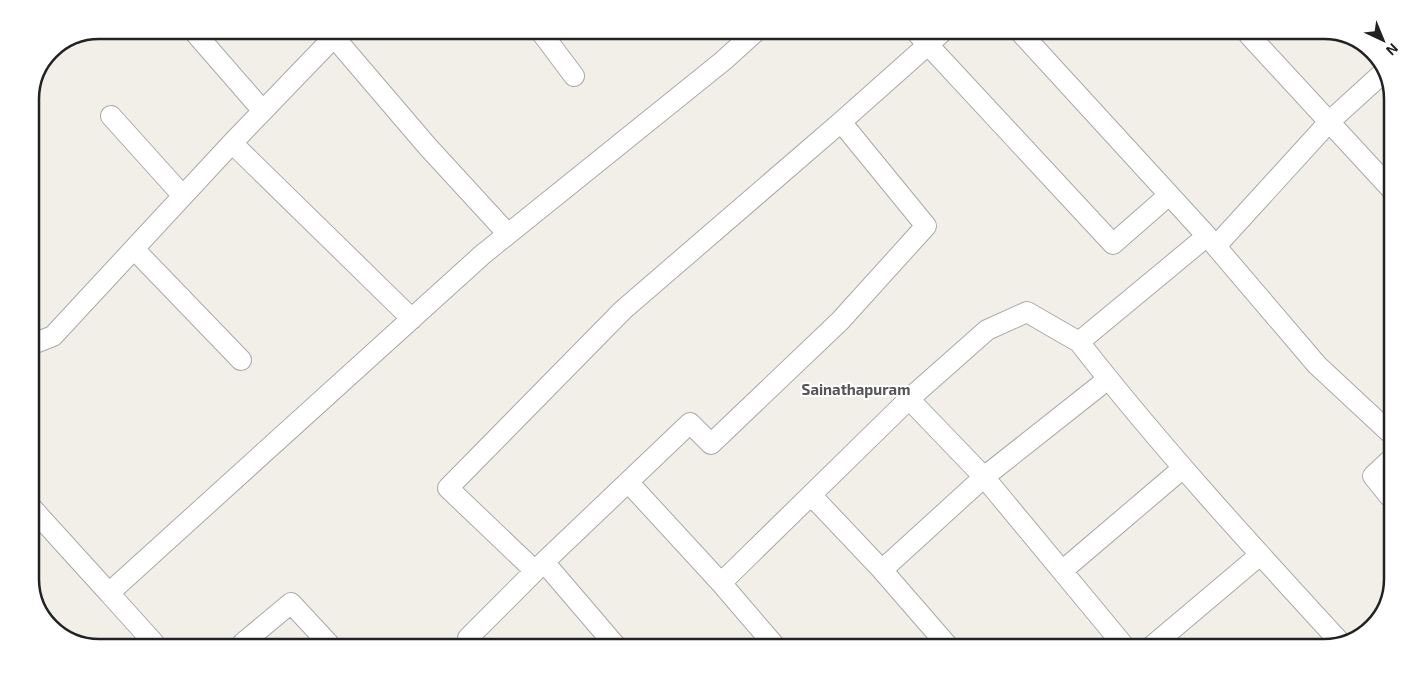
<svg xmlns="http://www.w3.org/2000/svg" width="1423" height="678" viewBox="0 0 1423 678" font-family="'Exo 2',sans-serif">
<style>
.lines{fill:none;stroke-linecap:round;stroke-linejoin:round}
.street-casing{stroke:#a9a9a9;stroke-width:22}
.street{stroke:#fff;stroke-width:20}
.labels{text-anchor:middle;stroke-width:4;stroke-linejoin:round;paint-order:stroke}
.neighbourhood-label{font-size:15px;font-weight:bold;fill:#555;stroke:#fff}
.rim{fill:none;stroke:#222;stroke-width:2.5}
</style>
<rect width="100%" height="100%" fill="#f2efe9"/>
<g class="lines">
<defs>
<path id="street" d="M541,32L574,76
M196,34L263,111
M918,34L1113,244L1169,195
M1022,34L1207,236L1317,365L1389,432
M1249,35L1392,190
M334,37L428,147L508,234
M111,116L183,196
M232,143L412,319
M1207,236L1079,342C1161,447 1251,545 1341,643
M1216,246L1330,121L1385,71
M134,249L241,360
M30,345L53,336L232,143L334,37L343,31
M909,399L987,330L1027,312L1079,342
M629,483L721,583L775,646
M811,495L882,570L948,646
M1389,496L1373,476L1389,461
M30,506L109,593
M544,562L615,645
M882,570L984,477L1108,379
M535,571L448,488L623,310L841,122L940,34
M1062,571L1183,468
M721,583L909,399L984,477L1125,647
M154,643L109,593L482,255L723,61L754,33
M243,643L291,603L329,644
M474,644L468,638L544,562L690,423L711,444L840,321L926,226L841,122
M1151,647L1260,555"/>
</defs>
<use href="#street" class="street-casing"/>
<use href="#street" class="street"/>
</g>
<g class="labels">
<g class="neighbourhood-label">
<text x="856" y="395">Sainathapuram</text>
</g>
</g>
<path d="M0 0H1423V678H0ZM99 39H1324A60 60 0 0 1 1384 99V579A60 60 0 0 1 1324 639H99A60 60 0 0 1 39 579V99A60 60 0 0 1 99 39Z" fill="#fff" fill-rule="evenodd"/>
<path class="rim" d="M99 39H1324A60 60 0 0 1 1384 99V579A60 60 0 0 1 1324 639H99A60 60 0 0 1 39 579V99A60 60 0 0 1 99 39Z"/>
<g transform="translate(1383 40) rotate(136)" stroke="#ffffff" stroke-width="4" paint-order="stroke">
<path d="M0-4L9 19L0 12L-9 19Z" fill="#222222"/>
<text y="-8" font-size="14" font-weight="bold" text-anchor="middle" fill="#222222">N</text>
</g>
</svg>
